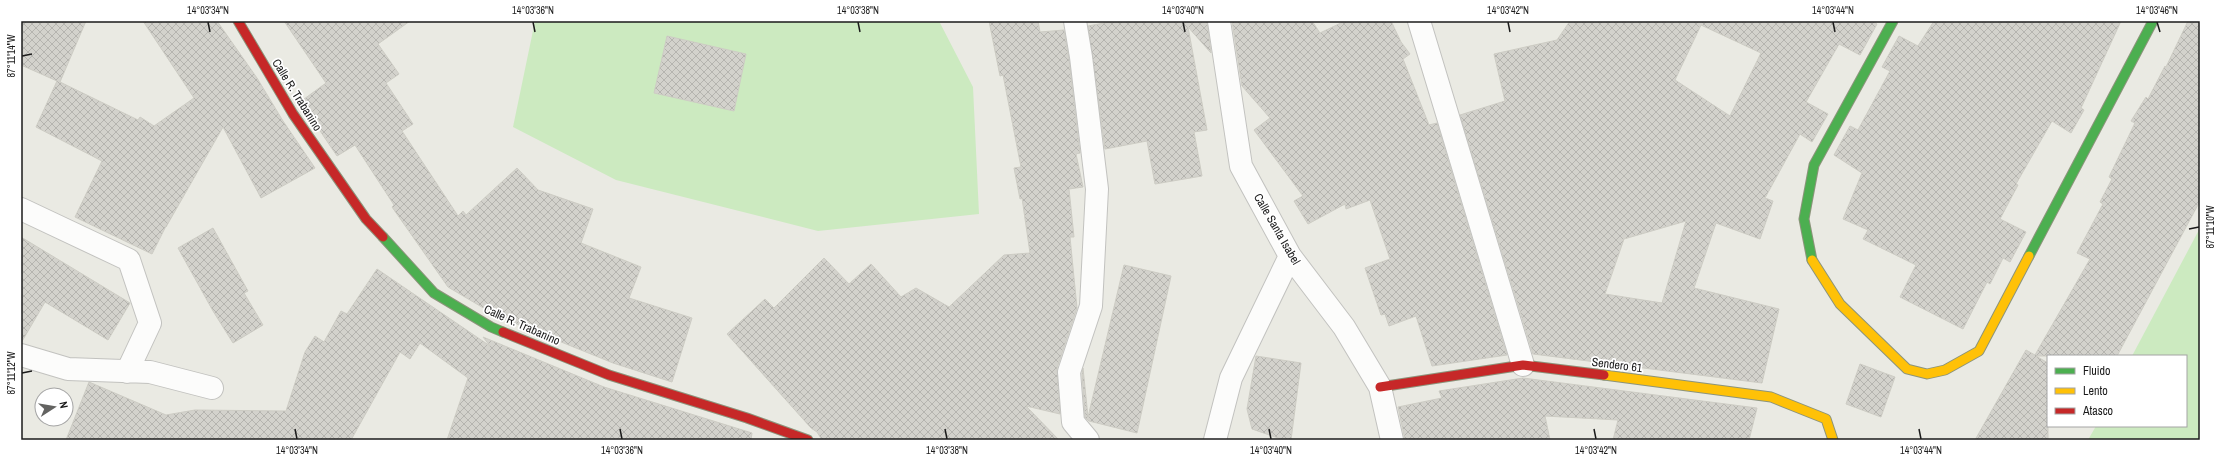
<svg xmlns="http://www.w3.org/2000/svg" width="2221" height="461" viewBox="0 0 2221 461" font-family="'Archivo Narrow',sans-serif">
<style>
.grass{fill:#cceac0}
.building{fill:url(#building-cross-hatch);stroke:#cdccc4;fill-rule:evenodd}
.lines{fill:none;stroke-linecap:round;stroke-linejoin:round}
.street-casing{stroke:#c2c2bf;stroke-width:24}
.fast-casing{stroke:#8c947b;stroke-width:11}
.slow-casing{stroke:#8c947b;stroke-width:11}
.jam-casing{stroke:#8c947b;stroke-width:11}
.street{stroke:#fcfcfb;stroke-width:22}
.fast{stroke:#4caf50;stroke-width:9}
.slow{stroke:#ffc107;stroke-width:9}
.jam{stroke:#c62828;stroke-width:9}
.ticks{fill:none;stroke:#1b1b1b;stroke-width:1.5}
.labels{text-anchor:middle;stroke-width:3.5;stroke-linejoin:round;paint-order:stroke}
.street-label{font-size:12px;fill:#1b1b1b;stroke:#fff}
.neatline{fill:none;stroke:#1b1b1b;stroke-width:1.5}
.ticks-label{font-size:10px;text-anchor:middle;fill:#1b1b1b}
</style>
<defs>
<pattern id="building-cross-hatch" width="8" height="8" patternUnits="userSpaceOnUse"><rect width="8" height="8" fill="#d3d2cc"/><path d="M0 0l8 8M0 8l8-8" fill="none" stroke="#b5b4af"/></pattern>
</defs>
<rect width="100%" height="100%" fill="#eaeae3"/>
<path class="grass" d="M535,21H939L973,87L979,214L818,231L616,180L513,127Z
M2200,228V440H2088L2096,426H2186V356H2132Z"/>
<path class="building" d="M21,21H86L60,82L138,120L140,117L154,126L194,98L143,21H217L257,78L283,121L315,168L261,198L223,127L166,227V226L152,254L75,217L102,161L36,127L57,81L21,65Z
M284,21H410L378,44L399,74L386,83L413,124L402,131L458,216L463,211L466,215L517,168L538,190L593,209L581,243L641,267L629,298L692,318L672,382L613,363L497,316L448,287L392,207L394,205L355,145L337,156L304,107L300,102L326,83Z
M989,21H1038L1040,32L1064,30L1069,59L1080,153L1076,154L1083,187L1069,189L1074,237H1070L1077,308L1057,368L1060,414L1026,406L1059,440H822L817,432L811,428L727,334L765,299L774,308L824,258L849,284L871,264L901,297L916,288L949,307L1004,255L1030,253L1022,198L1020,199L1014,168L1021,167L1003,75L1000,76Z
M1115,21H1207L1211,53L1188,27L1207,130L1194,132L1202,176L1155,184L1147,141L1105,149L1088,26Z
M1232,21H1312L1320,33L1345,21H1391L1401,42L1410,54L1403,59L1429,125L1437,123L1507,355L1432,366L1416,316L1389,326L1385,314L1381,315L1365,268L1390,259L1370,200L1346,209L1345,204L1308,224L1294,201L1303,196L1254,130L1270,118L1242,86Z
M1570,21H1873L1877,24L1860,55L1839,44L1806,102L1828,114L1812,142L1800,134L1765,198L1773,201L1760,239L1716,223L1694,288L1779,309L1762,383L1533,354L1460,115L1505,101L1494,54L1557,40ZM1701,25L1761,53L1730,116L1675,80ZM1686,221L1662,303L1605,294L1624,239Z
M1934,21H2121L2081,108L2084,110L2071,133L2052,121L2016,184L2018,185L2000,219L2026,232L2010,262L2003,258L1990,284L1987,282L1963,329L1900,297L1916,265L1863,239L1868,230L1843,219L1862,173L1834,155L1850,126L1858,130L1890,71L1882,67L1899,36L1918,46Z
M2188,21H2200V201L2117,356H2036L2048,363V440H1975L2026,350L2035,355L2090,259L2077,253L2103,204L2100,202L2112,179L2109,177L2135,123L2131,121L2146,97L2148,99L2165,66L2166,67Z
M667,36L746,54L734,111L654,93Z
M213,228L248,291L244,293L263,325L233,343L213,311L178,248Z
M21,237L130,303L108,340L45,302L21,343Z
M1124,265L1171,276L1137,433L1089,421L1085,417L1082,374L1083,368L1088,417Z
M377,269L490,346L483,337L604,387L752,433L751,440H447L468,378L420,343L410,359L400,352L351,440H66L89,382L166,415L195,410L286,411L305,352L315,336L324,342L341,311L347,314Z
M1256,356L1301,363L1291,440H1284L1252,429L1247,409Z
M1860,364L1895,377L1881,417L1846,404Z
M1523,378L1757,408L1749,440H1613L1618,420L1545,416L1550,440H1405L1398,407L1442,398L1439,391Z"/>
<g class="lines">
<defs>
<path id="street" d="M1075,21L1081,57L1097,189L1091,306L1069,372L1073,422L1088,440
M1219,21L1241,166L1290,256L1344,327L1380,387L1392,440
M1419,21L1523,365
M21,209L129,260L150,323L127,372
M21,355L68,369L150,372L212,388
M1215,440L1231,378L1290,256"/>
<path id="fast" d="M383,237L434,293L491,327L503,332
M2029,256L2153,21
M1812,260L1804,219L1814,165L1893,21"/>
<path id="slow" d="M1812,260L1840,304L1907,369L1927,374L1945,370L1979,351L2029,256
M1604,375L1771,397L1826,419L1833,440"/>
<path id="jam" d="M238,21L293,114L366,219L383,237
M503,332L609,375L747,418L808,440
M1380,387L1523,365L1604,375"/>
</defs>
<use href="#street" class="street-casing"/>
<use href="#fast" class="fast-casing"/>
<use href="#slow" class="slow-casing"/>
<use href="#jam" class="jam-casing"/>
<use href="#street" class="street"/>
<use href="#fast" class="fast"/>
<use href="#slow" class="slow"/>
<use href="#jam" class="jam"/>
</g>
<path class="ticks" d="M208,22L210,32M533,22L535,32M858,22L860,32M1183,22L1185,32M1508,22L1510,32M1833,22L1835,32M2157,22L2160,32M22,56L32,54M2189,229L2199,227M22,373L32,371M295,429L297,439M620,429L622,439M945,429L947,439M1269,429L1271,439M1594,429L1596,439M1919,429L1921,439"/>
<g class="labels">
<g class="street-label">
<text transform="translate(297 95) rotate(58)" y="4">Calle R. Trabanino</text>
<text transform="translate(1277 229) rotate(60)" y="4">Calle Santa Isabel</text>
<text transform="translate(522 325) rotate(24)" y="4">Calle R. Trabanino</text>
<text transform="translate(1617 365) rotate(7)" y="4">Sendero 61</text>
</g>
</g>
<rect width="2221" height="461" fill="none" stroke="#ffffff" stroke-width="44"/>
<rect x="2047" y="355" width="140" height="72" fill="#ffffff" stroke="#a4a4a4"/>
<rect x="2055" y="368" width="20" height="6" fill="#4caf50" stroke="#a4a4a4"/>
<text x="2083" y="375" font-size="12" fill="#1b1b1b">Fluido</text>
<rect x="2055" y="388" width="20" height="6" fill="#ffc107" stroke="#a4a4a4"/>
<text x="2083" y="395" font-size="12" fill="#1b1b1b">Lento</text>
<rect x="2055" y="408" width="20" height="6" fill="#c62828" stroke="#a4a4a4"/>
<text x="2083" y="415" font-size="12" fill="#1b1b1b">Atasco</text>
<g transform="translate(54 407) rotate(78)"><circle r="19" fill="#ffffff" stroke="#a4a4a4"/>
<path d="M0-3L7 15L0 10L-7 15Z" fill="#636361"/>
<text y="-6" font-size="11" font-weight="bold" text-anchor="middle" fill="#1b1b1b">N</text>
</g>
<rect x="22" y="22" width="2177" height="417" class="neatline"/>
<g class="ticks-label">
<text x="208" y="14">14°03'34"N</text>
<text x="533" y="14">14°03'36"N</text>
<text x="858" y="14">14°03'38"N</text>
<text x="1183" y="14">14°03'40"N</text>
<text x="1508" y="14">14°03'42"N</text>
<text x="1833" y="14">14°03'44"N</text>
<text x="2157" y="14">14°03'46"N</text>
<text transform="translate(11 56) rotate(-90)" y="4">87°11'14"W</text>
<text transform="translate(2210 227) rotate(-90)" y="4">87°11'10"W</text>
<text transform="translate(11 373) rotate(-90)" y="4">87°11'12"W</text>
<text x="297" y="454">14°03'34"N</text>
<text x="622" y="454">14°03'36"N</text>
<text x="947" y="454">14°03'38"N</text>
<text x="1271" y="454">14°03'40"N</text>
<text x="1596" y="454">14°03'42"N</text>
<text x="1921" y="454">14°03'44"N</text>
</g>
</svg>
